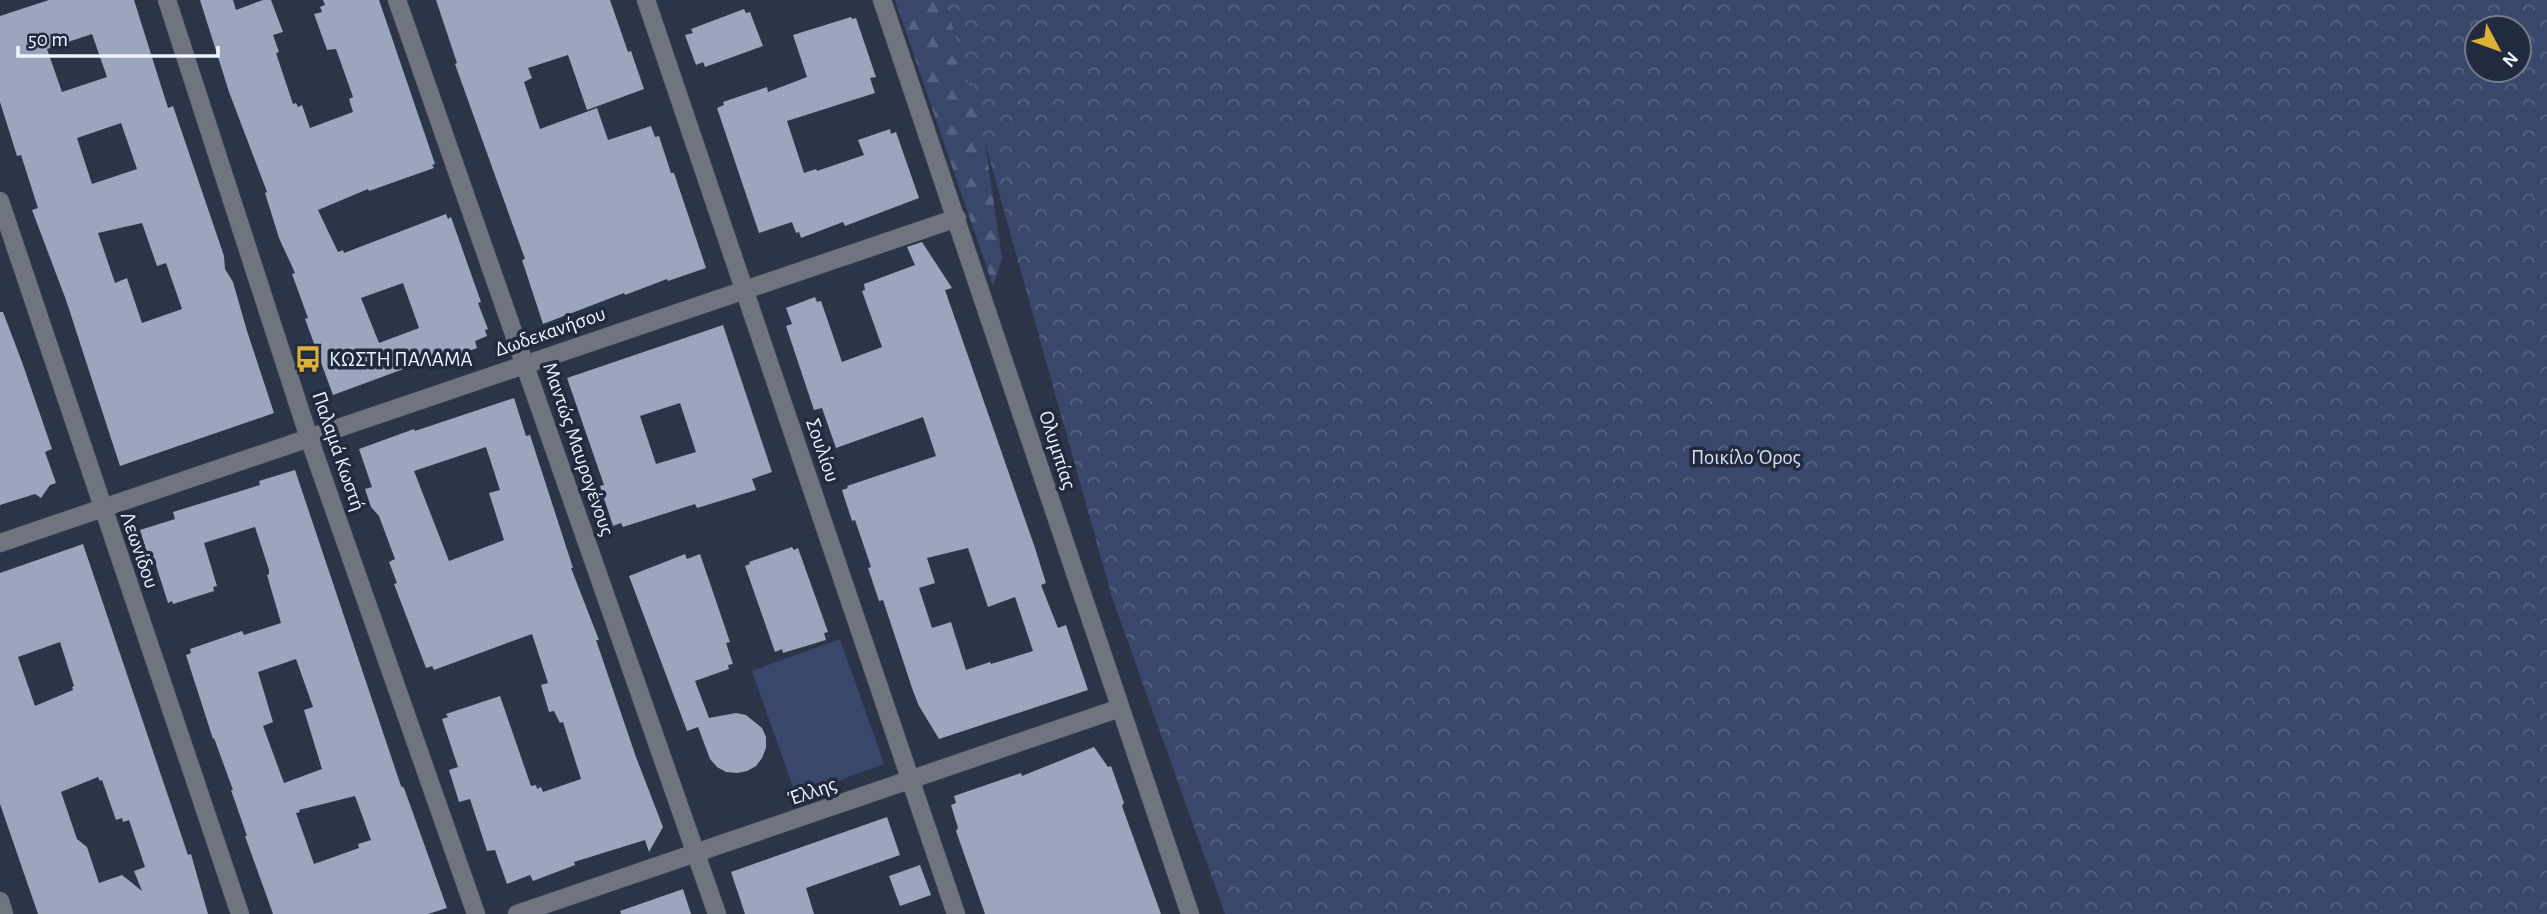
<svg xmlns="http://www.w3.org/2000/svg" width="2547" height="914" viewBox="0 0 2547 914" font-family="'Alegreya Sans',sans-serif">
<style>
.grass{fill:#39476b}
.forest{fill:url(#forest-firs)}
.park{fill:url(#park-crowns);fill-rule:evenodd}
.building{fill:#9aa5be;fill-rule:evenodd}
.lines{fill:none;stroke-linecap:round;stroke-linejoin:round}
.minor-casing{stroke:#4b5365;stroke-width:19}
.minor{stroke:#70747f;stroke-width:18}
.labels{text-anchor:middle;stroke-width:7;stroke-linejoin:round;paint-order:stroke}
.street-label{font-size:21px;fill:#eef3fe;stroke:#222a3e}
.poi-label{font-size:21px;fill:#eef3fe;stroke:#222a3e;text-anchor:start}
.park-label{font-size:21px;fill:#d8dff0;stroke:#222a3e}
</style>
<defs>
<pattern id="forest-firs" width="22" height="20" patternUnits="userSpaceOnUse" patternTransform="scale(1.75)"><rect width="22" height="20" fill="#39476b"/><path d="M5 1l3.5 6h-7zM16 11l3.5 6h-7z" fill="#566281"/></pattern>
<pattern id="park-crowns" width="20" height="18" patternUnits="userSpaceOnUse" patternTransform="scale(1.75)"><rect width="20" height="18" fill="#39476b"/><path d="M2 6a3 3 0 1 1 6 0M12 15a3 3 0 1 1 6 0" fill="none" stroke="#566281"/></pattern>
</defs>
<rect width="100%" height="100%" fill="#2c3448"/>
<path class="grass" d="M840,639L884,764L796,796L752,671Z"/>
<path class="forest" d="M895,0H994L977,68L985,142L1002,259L993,286Z"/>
<path class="park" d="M945,0H2547V914H1225L1112,597ZM2477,28H2519V70H2477Z"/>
<path class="building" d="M49,0H134L168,108L173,106L224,256L225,269L233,282L247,331L274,413L120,466L66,300L32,210L38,208L21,155L17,156L0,102V16ZM92,34L107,77L62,92L47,49ZM121,123L137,169L92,184L77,138ZM142,223L157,266L166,263L182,309L142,323L127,278L115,283L98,233Z
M200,0H233L236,10L263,0H271L283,32L273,35L279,52L276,53L293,104L296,103L298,107L302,105L310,128L353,112L349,99L353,97L336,49L327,50L314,14L322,12L320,7L325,5L323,0H379L435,164L432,165L434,168L369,191L368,189L318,210L338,252L343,250L344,253L446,214L448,219L451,217L481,302L478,303L488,329L485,330L487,336L475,341L477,348L430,366L428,360L333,395L305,319L308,318L292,274L295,273L279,238L265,193L267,192L229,92ZM403,283L419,328L379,343L361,298Z
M436,0H610L628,52L631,51L644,89L587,110L568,55L528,68L532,78L524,82L540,129L597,108L608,140L651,126L655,137L659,136L671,173H674L706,268L668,281L667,279L625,295L624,293L543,324L522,260L525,259L455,64L457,63Z
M744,9L746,13L750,12L763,46L705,67L703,62L696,65L685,35L693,33L691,29Z
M851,17L852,19L856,18L876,77L870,78L875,93L787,121L804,173L816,169L817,171L864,155L858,140L890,129L891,134L896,132L919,198L845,226L843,222L801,238L799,232L796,233L792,222L759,233L717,108L724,105L723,102L767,87L768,92L807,77L793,35Z
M922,242L952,288L945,290L1035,548L1046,583L1041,585L1058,628L1066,625L1088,690L939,739L919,706L913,691L883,600L879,601L868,568L871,567L855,520L852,521L842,490L848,488L847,486L936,456L923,417L836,448L822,408L814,410L786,326L792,324L786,308L815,297L817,302L821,301L842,362L882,347L862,291L865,290L864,284L915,265L907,247ZM968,548L988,607L1015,597L1033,651L991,664L990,662L966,670L951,622L932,628L919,588L935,583L927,558Z
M0,312H3L22,362L52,449L45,452L56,483L50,485L41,498L35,494L0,505Z
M723,325L772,472L752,479L756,490L697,508L695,504L623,527L621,523L613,526L600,486L604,485L567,378ZM680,403L696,452L656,464L640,416Z
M514,398L526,436L530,435L573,568H571L599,640H596L636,757L663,827L649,852L645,840L574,862L575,865L533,881L530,875L507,884L495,850L487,851L470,799L459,802L449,770L458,767L442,719L448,717L446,714L500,696L531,786L536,785L537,789L541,787L543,792L581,779L563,722L560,723L554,711L549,712L541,685L548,683L532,634L434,670L432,666L426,668L394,584L397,583L389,562L395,559L379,516L371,507L365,489L372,487L359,449L414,429L415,431ZM486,447L500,490L489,493L504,540L449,561L414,471Z
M295,470L401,786L404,788L447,908L428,914H273L245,836H247L231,790H233L214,738L213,739L186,655L191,653L190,649L242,631L244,635L281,623L267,575L269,574V570L255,527L204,543L217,586L213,587L214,591L173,604L172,601L168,603L154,559L149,560L140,530L175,519L173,512L260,485L259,481ZM296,659L313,707L304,710L322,769L284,783L263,726L273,722L258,672ZM355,796L371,840L358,844L359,848L314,864L296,813L300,812L299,810Z
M83,544L188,855L191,854L208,914H38L0,804V573ZM60,642L74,686L72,687L73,690L35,706L18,657ZM98,777L100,781L102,780L116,820L122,818L123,822L129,820L145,867L134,871L142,891L122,875L99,883L87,847L77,839L61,792Z
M792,547L794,550L798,548L828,632L824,633L826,640L783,653L782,649L775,652L745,566L750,564L749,562Z
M685,554L687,559L700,554L730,642L726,643L733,664L728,665L729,669L695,681L709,718L736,713L746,715L762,728L766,737V748L762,758L756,766L747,771L737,773L726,772L717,767L710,759L698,727L687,731L629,576Z
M1094,747L1108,767L1111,766L1124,803L1122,806L1161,914H985L956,831L958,828L951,805L956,803L954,796L1021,773L1022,776Z
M887,817L900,855L806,888L814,914H745L731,872Z
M920,865L931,895L900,906L889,876Z
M683,889L691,914H621L620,911Z"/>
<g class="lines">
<defs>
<path id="minor" d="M167,0L309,438L476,914
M397,0L717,914
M646,0L956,914
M882,0L1190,914
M0,201L240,914
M0,543L957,218
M0,901L4,914
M517,914L1120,708"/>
</defs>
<use href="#minor" class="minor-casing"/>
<use href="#minor" class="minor"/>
</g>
<defs>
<symbol id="bus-bare" viewBox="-9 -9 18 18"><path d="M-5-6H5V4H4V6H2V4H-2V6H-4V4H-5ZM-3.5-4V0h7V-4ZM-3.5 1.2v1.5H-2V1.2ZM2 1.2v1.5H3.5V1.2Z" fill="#deb133" stroke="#222a3e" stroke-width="2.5" paint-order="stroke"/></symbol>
</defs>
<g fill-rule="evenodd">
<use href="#bus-bare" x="289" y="340" width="38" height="38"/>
</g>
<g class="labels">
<g class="street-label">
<text transform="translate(550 331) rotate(-19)" y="7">Δωδεκανήσου</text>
<text transform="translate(579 449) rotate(71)" y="7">Μαντώς Μαυρογένους</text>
<text transform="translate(823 450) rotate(71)" y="7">Σουλίου</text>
<text transform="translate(1058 450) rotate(72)" y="7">Ολυμπίας</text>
<text transform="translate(339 451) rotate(71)" y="7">Παλαμά Κωστή</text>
<text transform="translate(140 550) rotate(71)" y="7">Λεωνίδου</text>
<text transform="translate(812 791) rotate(-19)" y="7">Έλλης</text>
</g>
<g class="poi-label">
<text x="329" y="366">ΚΩΣΤΗ ΠΑΛΑΜΑ</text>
</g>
<g class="park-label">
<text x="1746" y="464">Ποικίλο Όρος</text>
</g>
</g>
<g transform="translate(2498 49) rotate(131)"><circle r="33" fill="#222a3e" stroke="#747a8b" stroke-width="2"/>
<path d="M0-5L12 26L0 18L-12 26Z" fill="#deb133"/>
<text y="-10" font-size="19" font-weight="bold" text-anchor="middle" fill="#eef3fe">N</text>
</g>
<path d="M18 46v10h200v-10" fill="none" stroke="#eef3fe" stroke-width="3.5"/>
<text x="28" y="46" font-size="21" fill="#eef3fe" stroke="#222a3e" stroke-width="5" paint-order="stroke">50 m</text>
</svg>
